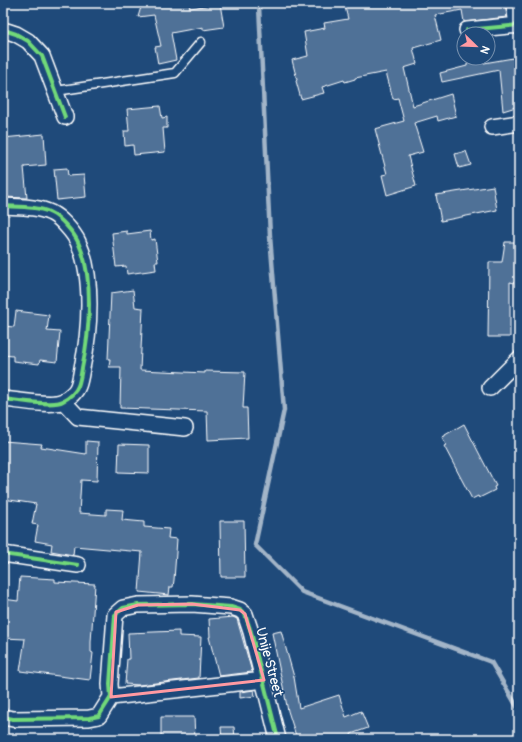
<svg xmlns="http://www.w3.org/2000/svg" width="522" height="742" viewBox="0 0 522 742" font-family="Pangolin,sans-serif">
<style>
.lines{fill:none;stroke-linecap:round;stroke-linejoin:round}
.stream{stroke:#a3b5c8;stroke-width:4.5}
.building{fill:#507197;stroke:#fff}
.lane-casing{stroke:#fff;stroke-width:11}
.street-casing{stroke:#fff;stroke-width:18}
.lane{stroke:#1f4a7a;stroke-width:8}
.street{stroke:#1f4a7a;stroke-width:15}
.cycleway-casing{stroke:#1f4a7a;stroke-width:6}
.cycleway{stroke:#71d979;stroke-width:4}
.marked{fill:none;stroke:#ff9aa2;stroke-width:3;stroke-linejoin:round}
.labels{text-anchor:middle;stroke-width:3.5;stroke-linejoin:round;paint-order:stroke}
.street-label{font-size:14px;fill:#fff;stroke:#1f4a7a}
</style>
<rect width="100%" height="100%" fill="#1f4a7a"/>
<filter id="ink" filterUnits="userSpaceOnUse"><feTurbulence type="fractalNoise" baseFrequency=".025" numOctaves="2"/><feDisplacementMap in="SourceGraphic" scale="8" xChannelSelector="R" yChannelSelector="G"/><feConvolveMatrix kernelMatrix="1 2 1 2 8 2 1 2 1" color-interpolation-filters="sRGB"/></filter>
<g filter="url(#ink)">
<g class="lines">
<path class="stream" d="M257,3L259,6L270,236L284,410L255,545L302,592L491,662L519,710"/>
</g>
<path class="building" d="M152,3H189L190,8L220,4L224,27L203,30V27L171,33L176,60L158,64L155,47L161,46L154,15L138,17L141,7Z
M344,3H505L507,17L464,22L462,10L435,15L441,40L413,48L417,64L404,68L413,106L451,94L456,116L438,121L437,116L414,123L423,152L408,156L416,186L387,195L382,175L387,174L375,129L404,121L398,98L393,99L386,72L355,78V79L345,82L344,80L322,87L324,93L301,99L296,81L297,80L292,60L308,56L304,32L325,28L324,23L348,19Z
M519,57V106L503,111L499,70L442,82L440,73L467,66V64L483,60L484,63Z
M160,106L162,118L167,117V128H163L165,152L134,155L133,145L125,146L124,131H129L127,109Z
M44,134L46,165L24,167L27,198L3,197V138Z
M466,151L471,165L459,168L455,154Z
M67,168L68,176L84,175L86,197L57,200L54,169Z
M493,186L497,210L441,221L436,195Z
M127,231V234L150,231L151,240L155,239L158,262H155L156,270L127,274L126,266L116,267L112,233Z
M505,242H519V284L510,282V337H488L489,262H502Z
M133,290L135,307L143,308L140,370L205,373V371L245,372L243,408H247L248,438L208,440L207,411L120,408L121,367H109L110,359H108L111,293Z
M16,311L49,315L47,331L60,332L57,362L40,360L39,364L13,361V356L3,355V326L14,327Z
M464,424L496,486L494,487L495,490L479,498L478,496L472,499L444,446L446,445L442,437L445,436V435Z
M3,441L42,444L41,447L86,454V441L98,442L97,481L81,480L79,513L106,515V509L123,510L122,520L144,522V527L169,529L168,538L177,539L174,580L173,587H170L169,595L139,592L142,552L74,546L73,555L51,551L52,544L35,541L38,525L32,524L36,504L3,499Z
M119,444L149,445V473L118,472Z
M220,521H244L245,577H221Z
M20,577L55,579V582L95,584L91,642V652L93,653L90,680L20,671L25,639L3,638V599L18,601Z
M233,617L237,619L252,672L219,676L209,637H210L209,619Z
M179,631V636L201,637L199,678L139,685L125,684L127,659H129L128,633Z
M281,631L294,677L299,708L339,695L346,717L361,711L368,728L351,734L353,739H297L288,711L272,633Z
M254,690L255,696L240,698V692Z
M161,717H194L195,739H161Z
M221,727H234L235,739H222Z"/>
<g class="lines">
<defs>
<path id="lane" d="M56,91L175,73L201,42"/>
<path id="street" d="M514,3L517,26
M467,30L519,25
M3,31H7L16,34L28,41L42,56L65,117
M492,127L519,123
M3,206C18,207 37,206 51,213C60,217 74,233 78,242C94,276 90,332 82,368C81,374 80,381 78,386C76,392 69,398 63,401C53,407 16,400 3,399
M490,388L519,359
M63,401L78,417L185,428
M3,554L78,565
M111,697L264,680
M3,717L13,719L89,718L99,716L111,697L110,684L115,615L123,608L138,605L192,604L231,607L240,610L245,614L251,632L278,739"/>
</defs>
<use href="#lane" class="lane-casing"/>
<use href="#street" class="street-casing"/>
<use href="#lane" class="lane"/>
<use href="#street" class="street"/>
<defs>
<path id="cycleway" d="M467,30L519,25
M3,31H7L16,34L28,41L42,56L65,117
M3,206C18,207 37,206 51,213C60,217 74,233 78,242C94,276 90,332 82,368C81,374 80,381 78,386C76,392 69,398 63,401C53,407 16,400 3,399
M3,554L78,565
M3,717L13,719L89,718L99,716L111,697L110,684L115,615L123,608L138,605L192,604L231,607L240,610L245,614L251,632L278,739"/>
</defs>
<use href="#cycleway" class="cycleway-casing"/>
<use href="#cycleway" class="cycleway"/>
</g>
</g>
<path class="marked" d="M192,604L240,610L245,614L264,680L111,697L116,612L138,605Z"/>
<g class="labels">
<g class="street-label">
<text transform="translate(270 662) rotate(75)" y="5">Unije Street</text>
</g>
</g>
<rect width="522" height="742" fill="none" stroke="#1f4a7a" stroke-width="16"/>
<rect x="8" y="8" width="506" height="726" fill="none" stroke="#fff" stroke-width="1.5" filter="url(#ink)"/>
<g transform="translate(476 46) rotate(113)"><circle r="19" fill="#1f4a7a" stroke="#7992af"/>
<path d="M0-3L7 15L0 10L-7 15Z" fill="#ff9aa2"/>
<text y="-6" font-size="11" font-weight="bold" text-anchor="middle" fill="#ffffff">N</text>
</g>
</svg>
